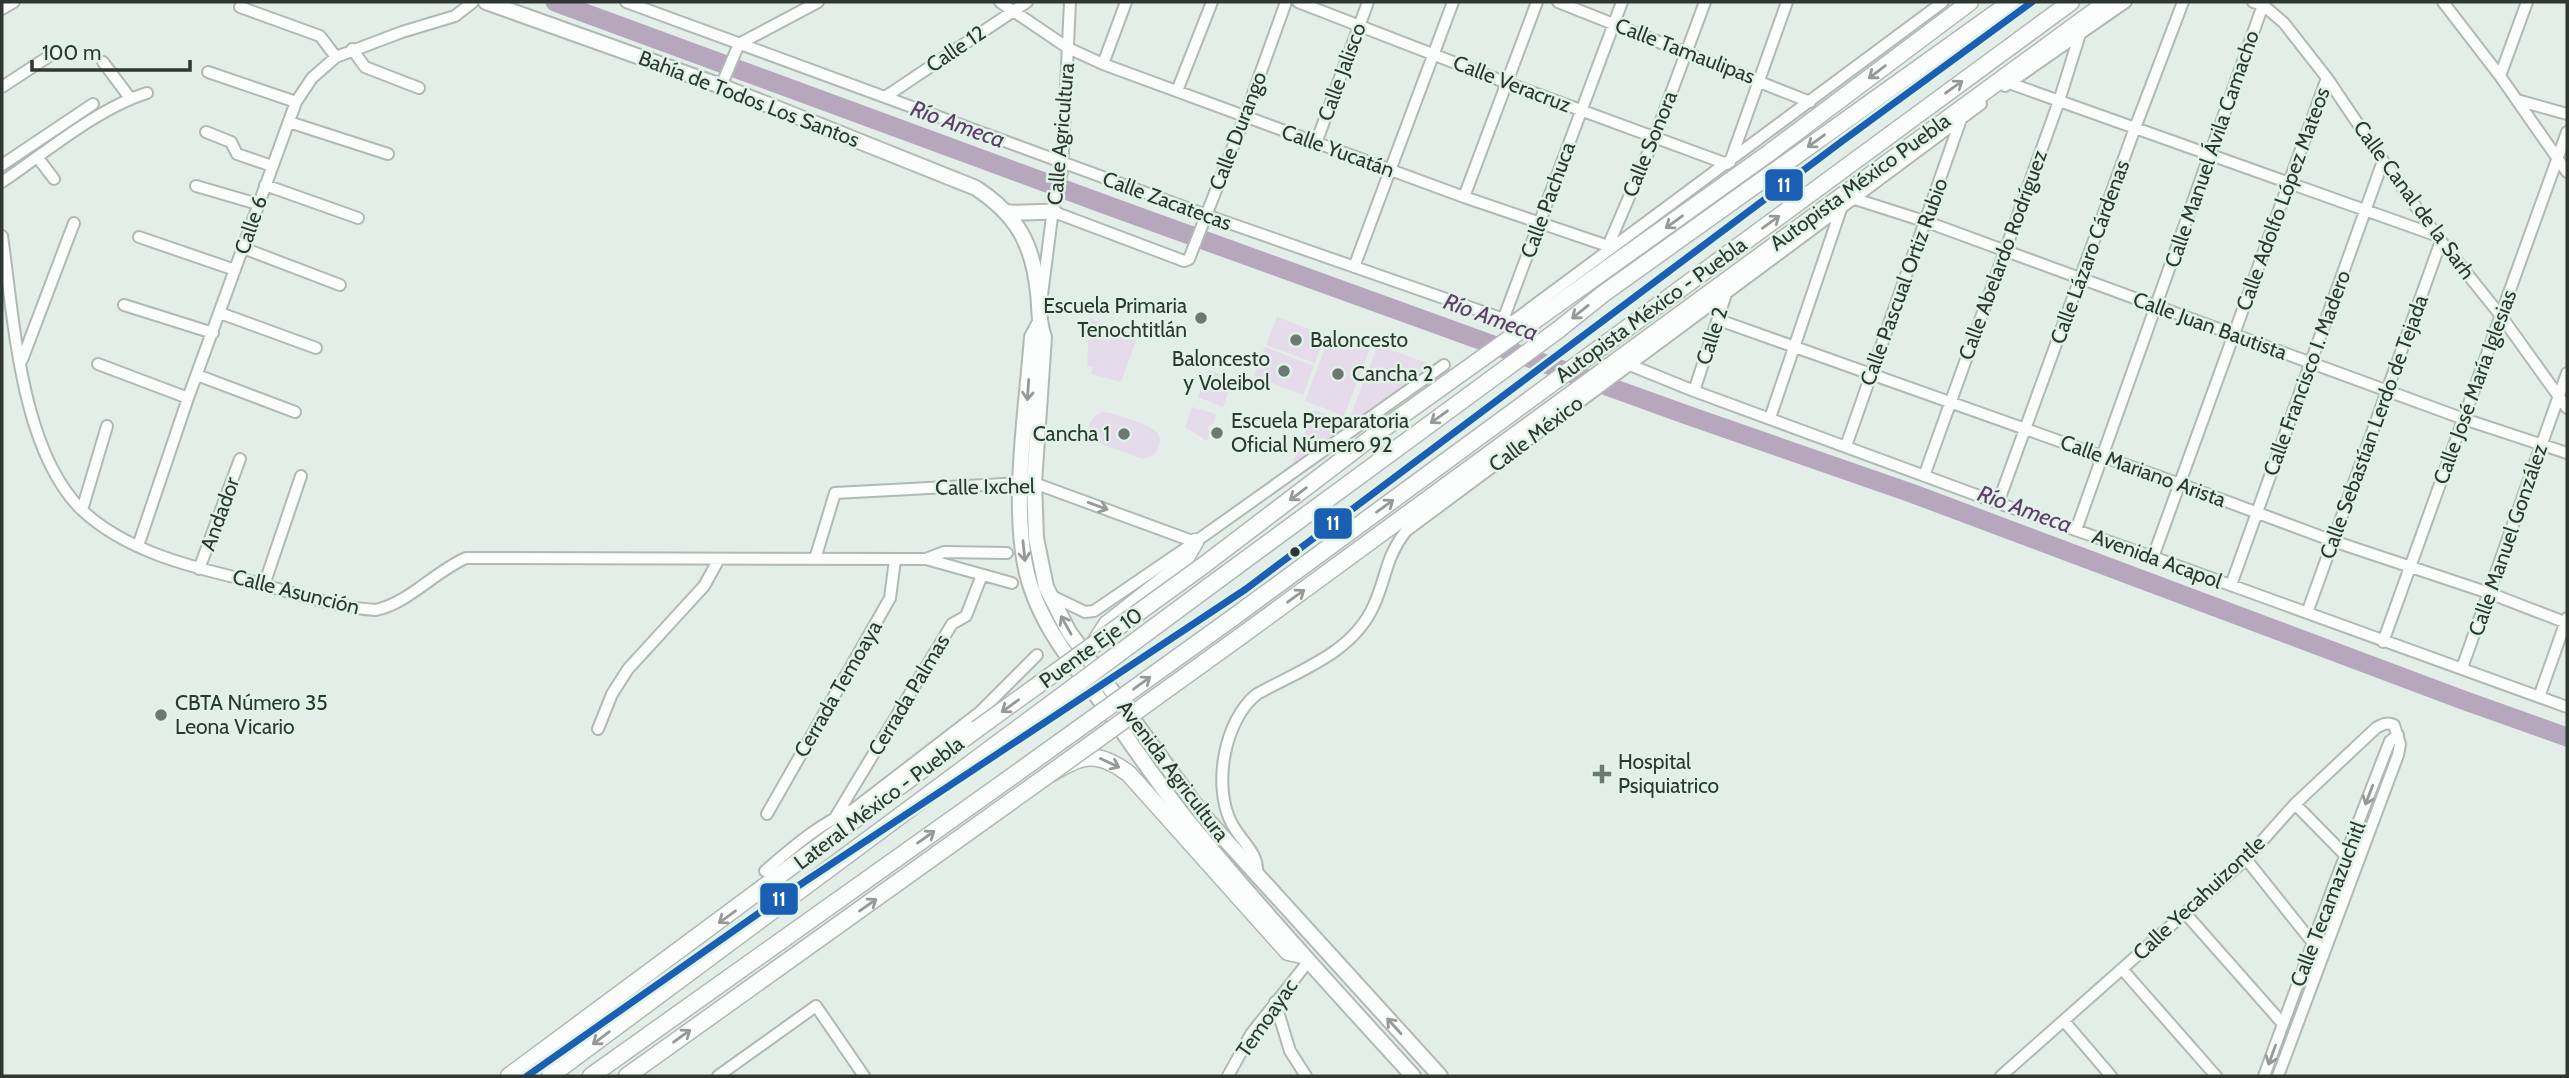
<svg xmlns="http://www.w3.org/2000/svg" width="2569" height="1078" viewBox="0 0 2569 1078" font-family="Cabin,sans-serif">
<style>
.green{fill:#e5dbea}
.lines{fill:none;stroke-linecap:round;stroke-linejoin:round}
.river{stroke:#b7a7bd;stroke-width:19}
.minor-casing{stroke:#b1b9b4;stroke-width:14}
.major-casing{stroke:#b1b9b4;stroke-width:18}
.highway-casing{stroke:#b1b9b4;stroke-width:19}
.minor{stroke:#fbfcfc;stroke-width:10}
.major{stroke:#fbfcfc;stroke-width:14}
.highway{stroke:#fbfcfc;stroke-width:16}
.highway-bridge-casing{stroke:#b1b9b4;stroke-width:19;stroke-linecap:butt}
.highway-bridge{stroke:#fbfcfc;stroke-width:16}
.bus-1-casing{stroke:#dff3e7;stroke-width:12}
.bus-1{stroke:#1a5fb4;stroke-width:7}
.oneway{stroke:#959a97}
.poi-dot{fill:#6e7772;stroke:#dff3e7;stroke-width:2.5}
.bus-dot{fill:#2f3732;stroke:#dff3e7;stroke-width:2.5}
.labels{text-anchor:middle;stroke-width:5;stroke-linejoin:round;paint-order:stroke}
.street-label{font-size:21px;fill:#2f3732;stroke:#dff3e7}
.poi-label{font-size:21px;fill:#2f3732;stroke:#dff3e7;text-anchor:start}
.water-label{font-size:23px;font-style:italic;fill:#603a69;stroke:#dff3e7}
.line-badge{stroke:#dff3e7;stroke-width:2.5}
.badge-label{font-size:19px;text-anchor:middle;font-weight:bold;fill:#fff}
</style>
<rect width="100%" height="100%" fill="#e4eee8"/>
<path class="green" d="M1277,317L1325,335L1315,363L1266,345Z
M1090,318L1137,338L1121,382L1091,374L1093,367L1087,366Z
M1331,332L1370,348L1344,416L1305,401Z
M1378,345L1432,365L1292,465L1314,410L1343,421L1346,417L1353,419L1354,415L1351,414Z
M1265,347L1314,366L1303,395L1254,376Z
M1208,370L1233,379L1223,407L1198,397Z
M1192,407L1216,414L1214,422L1208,427L1209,433L1207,441L1185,427Z
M1102,412C1111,412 1120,416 1129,419C1148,426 1171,431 1154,455L1142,459L1096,442L1088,430C1090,421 1094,415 1102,412Z"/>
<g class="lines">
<path class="river" d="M555,2L1112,207L1687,415L1911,493L2463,700L2567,737"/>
<defs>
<path id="minor" d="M626,2L1206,215L1512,322L1943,2
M1000,2L1068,48L1103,64L1464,197L1611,247
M1298,2L1507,83L1727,164
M1558,2L1810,102
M2253,2L2263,5L2284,23L2327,78L2383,161L2437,236L2501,316L2567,408
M2443,2L2500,76L2567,172
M240,7L320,36L336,57
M2,9L14,2
M352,49L365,67L419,88
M103,62L130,98
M1103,64L1126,2
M208,72L296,102
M2500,76L2527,2
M2009,83L2435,235
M721,86L739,44L818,2
M2005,86L2126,2
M2,87L57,51
M1177,91L1212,2
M885,97L1027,2
M2517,100L2567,114
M289,122L388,154
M206,132L231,142L237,154L272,166
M1316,143L1368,2
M38,158L54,179
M1730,162L1787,2
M2,165L93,104
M2,182C45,153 98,108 147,93
M265,185L358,218
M196,186L258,204
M1464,197L1537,2
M1852,198L1927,222L2464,419L2567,453
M1054,212L1184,261L1189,259L1245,116L1286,2
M2,236C14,318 20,451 83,511C125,550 187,566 242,579C282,589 335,608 376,610C410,602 434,572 466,558L926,559L1012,583
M139,237L235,270
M1608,246L1654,139L1705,2
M243,248L340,285
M1354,267L1453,2
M1042,295L1054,201L1062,172L1070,2
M124,305L213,333
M220,313L316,348
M1503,320L1622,2
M1719,320L2180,484L2333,541L2489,593L2567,623
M22,360L74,223
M98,364L188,398
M1630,365L1694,391L1998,503L2153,557L2567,707
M197,375L295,412
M1694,391L1726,294
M1770,418L1842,206
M1846,446L1961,119
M1924,476L2059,101L2080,34
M1998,503L2135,128L2183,2
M82,510L107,426
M2076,530L2263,5
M138,546L188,398L296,102L312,78L336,57L402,32L455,16L473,2
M2153,557L2327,78
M815,559L835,493L1021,483H1034L1195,542
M926,559L944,552L1007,553
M199,569L240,459
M264,585L301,476
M2231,585L2383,161
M1050,595L1085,612L1094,611L1195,542L1444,365
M2307,613L2441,241
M2383,642L2567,132
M2462,668L2567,373
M2539,697L2567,618
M598,729L612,694L628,669L704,586L719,559
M2295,804L2346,856
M767,814L890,598L895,560
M836,816L952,624L966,616L982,575
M2246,859L2313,943L2318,945
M765,871C793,847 820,823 854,809L980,712L1037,655
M1256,875C1262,856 1240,840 1232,824C1212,787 1224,720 1257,694C1300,670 1353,653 1374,605C1387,576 1385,558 1406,531L1981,104
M2185,913L2283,1024
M2122,969L2216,1076
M1275,1002L1290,1051L1306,1076
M2064,1021L2111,1076
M718,1076L816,1006L864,1076
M1228,1076L1251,1034L1308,962
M2001,1076L2246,859L2295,804L2376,728C2383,724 2387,722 2394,725L2400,744L2398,755L2278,1076
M2264,1076L2334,885L2386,751L2390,741L2398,735"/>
<path id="major" d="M486,2L721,86L976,188C1017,215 1033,244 1038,293C1040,309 1038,322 1044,337L1034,483L1036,538L1046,587L1069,632L1202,814L1440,1076
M1005,212C1022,214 1037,211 1054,212
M1039,324L1032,337C1027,405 1012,497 1025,564C1036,624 1079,671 1114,719C1139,755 1164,792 1192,826C1263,912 1338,994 1413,1076"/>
<path id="highway" d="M1204,565L1376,434L1769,153L1970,2
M1211,585L1558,330L1603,294L2011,2
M1231,619L2071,2
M1241,636L2107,2
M1094,644L1107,624L1181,566L1195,542
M509,1076L977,729
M550,1076L990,749
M591,1076L1007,780
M627,1076L1048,775C1081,756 1095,748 1129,774L1288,952L1302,955"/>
</defs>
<use href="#minor" class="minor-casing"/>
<use href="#major" class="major-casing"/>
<use href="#highway" class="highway-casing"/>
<use href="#minor" class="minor"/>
<use href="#major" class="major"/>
<use href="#highway" class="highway"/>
<defs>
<path id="highway-bridge" d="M977,729L1204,565
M990,749L1211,585
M1048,775L1241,636
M1007,780L1231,619"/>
</defs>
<use href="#highway-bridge" class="highway-bridge-casing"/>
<use href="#highway-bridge" class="highway-bridge"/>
<defs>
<path id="bus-1" d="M527,1076L789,892L1246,589L1841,142L2032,2"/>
</defs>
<use href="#bus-1" class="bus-1-casing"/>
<use href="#bus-1" class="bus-1"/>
</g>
<defs><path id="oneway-shaft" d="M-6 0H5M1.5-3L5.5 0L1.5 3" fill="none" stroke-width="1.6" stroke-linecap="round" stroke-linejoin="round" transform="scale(1.75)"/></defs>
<g class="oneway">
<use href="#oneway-shaft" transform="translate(1877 72) rotate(143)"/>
<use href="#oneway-shaft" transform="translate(1954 87) rotate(-36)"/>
<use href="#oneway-shaft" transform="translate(1816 141) rotate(144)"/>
<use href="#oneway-shaft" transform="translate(1674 222) rotate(144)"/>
<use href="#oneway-shaft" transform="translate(1771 222) rotate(-36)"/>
<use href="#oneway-shaft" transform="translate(1580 312) rotate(141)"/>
<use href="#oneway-shaft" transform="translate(1028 390) rotate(94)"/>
<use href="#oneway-shaft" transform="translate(1439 417) rotate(144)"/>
<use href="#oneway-shaft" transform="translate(1298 494) rotate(143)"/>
<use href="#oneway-shaft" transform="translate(1098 506) rotate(20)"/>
<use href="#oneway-shaft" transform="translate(1385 506) rotate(-36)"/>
<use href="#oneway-shaft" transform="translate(1024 551) rotate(84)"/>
<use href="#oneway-shaft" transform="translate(1296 596) rotate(-36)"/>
<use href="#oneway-shaft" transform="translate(1066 625) rotate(-119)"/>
<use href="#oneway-shaft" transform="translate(1142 683) rotate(-36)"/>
<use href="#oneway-shaft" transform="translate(1010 706) rotate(144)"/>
<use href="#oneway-shaft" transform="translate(1110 763) rotate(25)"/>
<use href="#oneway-shaft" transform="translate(2369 795) rotate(111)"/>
<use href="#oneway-shaft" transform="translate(926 837) rotate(-35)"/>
<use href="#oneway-shaft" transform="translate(868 905) rotate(-35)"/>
<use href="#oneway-shaft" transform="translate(727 917) rotate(144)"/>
<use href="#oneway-shaft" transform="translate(1394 1026) rotate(-132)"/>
<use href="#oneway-shaft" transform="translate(682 1036) rotate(-36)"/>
<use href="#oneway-shaft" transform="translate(601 1038) rotate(143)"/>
<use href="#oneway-shaft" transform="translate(2272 1055) rotate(110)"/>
</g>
<g class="poi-dot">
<circle cx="1201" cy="318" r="7"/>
<circle cx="1296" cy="340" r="7"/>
<circle cx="1284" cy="371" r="7"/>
<circle cx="1338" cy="374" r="7"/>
<circle cx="1217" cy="433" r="7"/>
<circle cx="1124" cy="434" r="7"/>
<circle cx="161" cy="715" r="7"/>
<path d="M1598.5 763.5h7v7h7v7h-7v7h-7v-7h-7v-7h7z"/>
</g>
<circle class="bus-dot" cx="1295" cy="552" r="6"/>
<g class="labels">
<g class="street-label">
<text transform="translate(956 49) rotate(-34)" y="7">Calle 12</text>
<text transform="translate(1685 51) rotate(21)" y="7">Calle Tamaulipas</text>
<text transform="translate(1342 72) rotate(-70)" y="7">Calle Jalisco</text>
<text transform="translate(1512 84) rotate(21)" y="7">Calle Veracruz</text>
<text transform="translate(749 99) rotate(21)" y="7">Bahía de Todos Los Santos</text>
<text transform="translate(1238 131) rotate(-69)" y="7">Calle Durango</text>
<text transform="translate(1061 134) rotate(-85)" y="7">Calle Agricultura</text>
<text transform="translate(1650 144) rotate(-68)" y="7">Calle Sonora</text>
<text transform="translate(2212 149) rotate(-71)" y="7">Calle Manuel Ávila Camacho</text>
<text transform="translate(1338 151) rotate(20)" y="7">Calle Yucatán</text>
<text transform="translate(1860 182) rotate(-36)" y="7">Autopista México Puebla</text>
<text transform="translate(2283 199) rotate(-70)" y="7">Calle Adolfo López Mateos</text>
<text transform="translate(1548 200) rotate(-70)" y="7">Calle Pachuca</text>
<text transform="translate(2414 200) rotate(54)" y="7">Calle Canal de la Sarh</text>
<text transform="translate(1167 201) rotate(20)" y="7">Calle Zacatecas</text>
<text transform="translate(251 225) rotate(-71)" y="7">Calle 6</text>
<text transform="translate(2090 252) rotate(-70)" y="7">Calle Lázaro Cárdenas</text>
<text transform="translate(2003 255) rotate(-70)" y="7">Calle Abelardo Rodríguez</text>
<text transform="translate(1904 282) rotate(-70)" y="7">Calle Pascual Ortiz Rubio</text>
<text transform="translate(1651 310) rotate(-36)" y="7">Autopista México - Puebla</text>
<text transform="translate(2210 326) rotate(20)" y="7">Calle Juan Bautista</text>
<text transform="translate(1712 336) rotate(-72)" y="7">Calle 2</text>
<text transform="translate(2307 373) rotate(-70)" y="7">Calle Francisco I. Madero</text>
<text transform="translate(2475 387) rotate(-70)" y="7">Calle José María Iglesias</text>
<text transform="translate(2374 427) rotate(-70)" y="7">Calle Sebastían Lerdo de Tejada</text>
<text transform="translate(1536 434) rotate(-37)" y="7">Calle México</text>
<text transform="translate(2143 471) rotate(20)" y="7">Calle Mariano Arista</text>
<text transform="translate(985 487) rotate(-1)" y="7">Calle Ixchel</text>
<text transform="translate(220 514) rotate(-70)" y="7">Andador</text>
<text transform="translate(2508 540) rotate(-71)" y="7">Calle Manuel González</text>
<text transform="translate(2157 559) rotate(20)" y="7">Avenida Acapol</text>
<text transform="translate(296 592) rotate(14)" y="7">Calle Asunción</text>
<text transform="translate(1091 648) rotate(-36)" y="7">Puente Eje 10</text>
<text transform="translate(838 689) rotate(-60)" y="7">Cerrada Temoaya</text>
<text transform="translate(909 695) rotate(-59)" y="7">Cerrada Palmas</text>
<text transform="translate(1173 771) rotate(53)" y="7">Avenida Agricultura</text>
<text transform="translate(879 803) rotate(-37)" y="7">Lateral México - Puebla</text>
<text transform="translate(2199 898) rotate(-43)" y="7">Calle Yecahuizontle</text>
<text transform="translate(2328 904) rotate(-69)" y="7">Calle Tecamazuchitl</text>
<text transform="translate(1267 1018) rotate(-55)" y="7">Temoayac</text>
</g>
<g class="poi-label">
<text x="1187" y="313" text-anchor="end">Escuela Primaria<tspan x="1187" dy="24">Tenochtitlán</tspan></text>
<text x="1310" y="347">Baloncesto</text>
<text x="1270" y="366" text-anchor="end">Baloncesto<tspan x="1270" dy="24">y Voleibol</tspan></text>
<text x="1352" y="381">Cancha 2</text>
<text x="1231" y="428">Escuela Preparatoria<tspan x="1231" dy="24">Oficial Número 92</tspan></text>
<text x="1110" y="441" text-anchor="end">Cancha 1</text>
<text x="175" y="710">CBTA Número 35<tspan x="175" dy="24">Leona Vicario</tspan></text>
<text x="1618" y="769">Hospital<tspan x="1618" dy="24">Psiquiatrico</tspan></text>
</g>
<g class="water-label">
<text transform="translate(958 124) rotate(20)" y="8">Río Ameca</text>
<text transform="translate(1491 317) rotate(20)" y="8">Río Ameca</text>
<text transform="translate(2025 509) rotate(20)" y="8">Río Ameca</text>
</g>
</g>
<g class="line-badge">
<rect x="1764" y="168" width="40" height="34" rx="7" fill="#1a5fb4"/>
<rect x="1313" y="507" width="40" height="33" rx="7" fill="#1a5fb4"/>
<rect x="759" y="882" width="40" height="34" rx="7" fill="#1a5fb4"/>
</g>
<g class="badge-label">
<text x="1784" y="192">11</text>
<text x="1333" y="530">11</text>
<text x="779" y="906">11</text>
</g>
<rect width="2569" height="1078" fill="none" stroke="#2f3732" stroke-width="7"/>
<path d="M32 60v10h158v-10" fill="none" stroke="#2f3732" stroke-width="3.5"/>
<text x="42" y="60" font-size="21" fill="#2f3732" stroke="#dff3e7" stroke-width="5" paint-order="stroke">100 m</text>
</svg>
